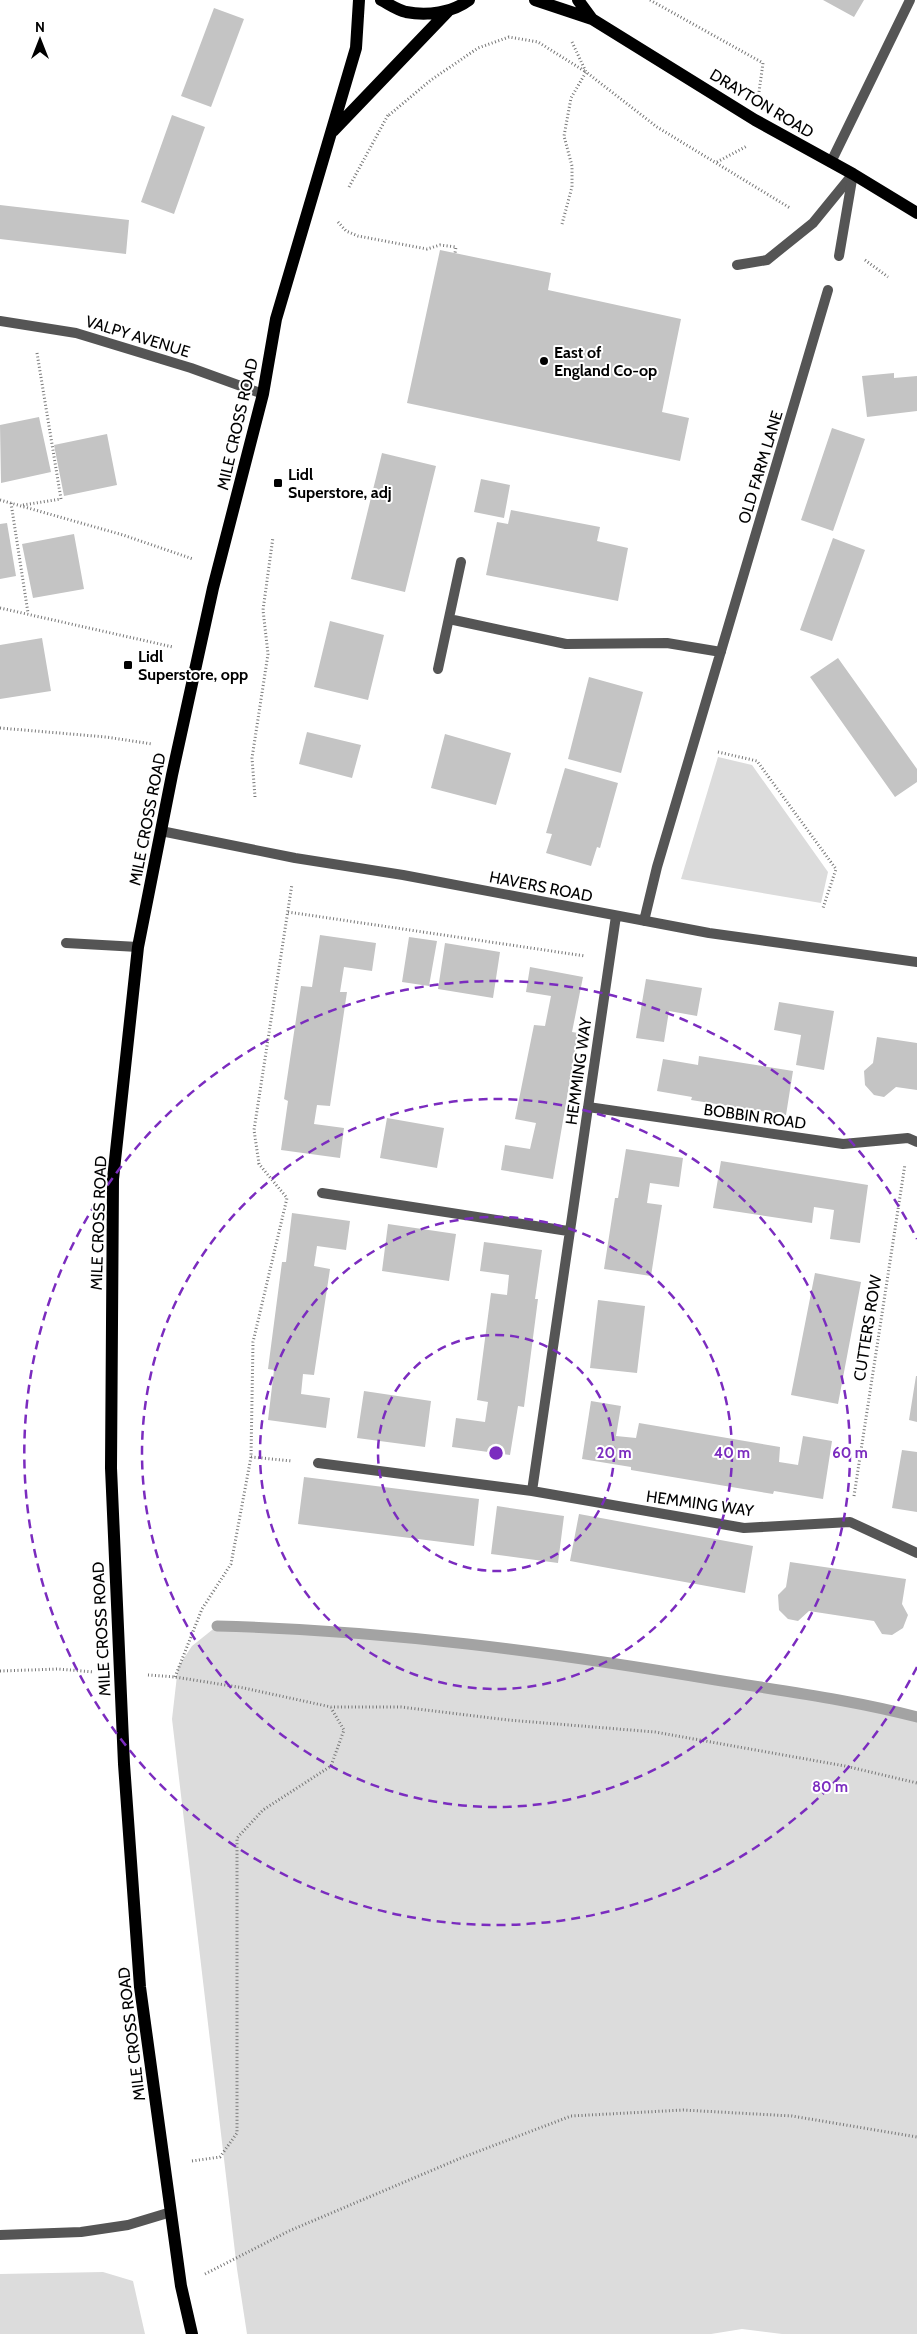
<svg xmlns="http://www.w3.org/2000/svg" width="917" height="2334" viewBox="0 0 917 2334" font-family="Cabin,sans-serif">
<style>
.green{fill:#dcdcdc}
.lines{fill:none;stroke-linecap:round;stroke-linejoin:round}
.stream{stroke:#a3a3a3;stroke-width:11}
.building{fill:#c4c4c4}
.path{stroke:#777;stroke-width:3;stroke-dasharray:1 2.5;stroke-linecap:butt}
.lane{stroke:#555;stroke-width:10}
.street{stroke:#555;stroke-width:10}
.primary{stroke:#000;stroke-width:12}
.ring{fill:none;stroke:#7b2cbf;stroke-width:2.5;stroke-dasharray:9 6}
.poi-dot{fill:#000;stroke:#fff;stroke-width:2}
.labels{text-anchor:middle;stroke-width:4;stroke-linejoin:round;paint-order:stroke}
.street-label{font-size:16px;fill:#000;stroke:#fff}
.poi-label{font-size:16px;font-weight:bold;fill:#000;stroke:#fff;text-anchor:start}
.centre{fill:#7b2cbf;stroke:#fff;stroke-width:2.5}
.ring-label{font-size:15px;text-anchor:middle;font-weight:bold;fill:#7b2cbf;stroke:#fff;stroke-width:4;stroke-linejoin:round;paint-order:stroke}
</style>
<rect width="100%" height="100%" fill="#fff"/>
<path class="green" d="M718,757L752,765L828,872L821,903L681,879Z
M217,1626C385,1630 551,1652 716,1680C783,1691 852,1700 917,1717V2334H782L742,2329L711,2334H247L237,2269L172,1719L178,1667L192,1646Z
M103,2272L133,2281L145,2334H0V2274Z"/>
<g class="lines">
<path class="stream" d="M217,1626C385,1630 551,1652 716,1680C783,1691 852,1700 917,1717"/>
</g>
<path class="building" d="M823,0H864L854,17Z
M214,8L244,19L211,107L181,96Z
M172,115L205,127L174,214L141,202Z
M0,205L129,220L126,254L0,239Z
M440,250L551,273L548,290L681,319L662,412L689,418L680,461L407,403Z
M894,373V378L917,376V411L867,417L862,376Z
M39,417L51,472L1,483L0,425Z
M832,428L865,439L833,531L801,520Z
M107,434L117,485L64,496L54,445Z
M382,453L436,466L405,592L351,579Z
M481,479L510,485L504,518L474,512Z
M511,510L600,527L597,541L628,548L618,601L486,575L497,522L508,524Z
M7,523L16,576L0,579V524Z
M74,534L84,589L33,598L22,544Z
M833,538L865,550L832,641L800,630Z
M330,621L384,635L368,700L314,687Z
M42,638L51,691L0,699V645Z
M838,658L917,769V782L895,797L810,677Z
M589,677L643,692L621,773L568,759Z
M307,732L361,745L352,778L299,764Z
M445,734L511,753L496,805L431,788Z
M565,768L618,783L600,848L597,847L591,866L546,853L552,834L546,833Z
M320,935L376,943L372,971L344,967L340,992H347L330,1106L317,1105L314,1124L344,1128L340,1158L281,1150L288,1101L284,1099L301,986L312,987Z
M409,937L437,941L429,986L402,982Z
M445,943L500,952L493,998L438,989Z
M530,967L583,977L572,1032L578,1033L553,1179L501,1170L505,1145L530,1149L536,1123L515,1119L534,1025L545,1026L551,996L526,992Z
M646,979L702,988L697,1016L669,1011L664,1042L636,1038Z
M779,1002L834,1011L824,1070L796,1065L801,1035L774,1030Z
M877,1037L917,1043V1090L896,1087L884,1097L874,1095L865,1085L864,1071L873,1063Z
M699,1056L793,1071L786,1115L691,1100L692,1097L657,1091L663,1059L698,1065Z
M387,1118L444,1128L437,1168L380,1158Z
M626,1149L683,1158L679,1187L650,1183L647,1203L662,1205L651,1276L604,1269L615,1198H618Z
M721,1161L868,1185L860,1243L830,1239L834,1210L814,1207L812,1223L713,1208Z
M292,1213L350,1221L346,1250L317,1246L314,1266L330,1269L314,1375L303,1374L301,1394L330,1398L326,1428L268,1420L274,1370L268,1369L282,1262H286Z
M388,1224L456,1234L449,1281L382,1271Z
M484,1242L542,1250L535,1299H538L524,1407L518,1406L510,1455L452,1447L456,1418L485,1422L488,1402L477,1400L491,1293L507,1295L509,1275L480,1271Z
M815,1273L861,1282L838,1404L791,1395Z
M598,1300L645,1306L637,1373L590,1368Z
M916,1376H917V1422L909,1420Z
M364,1391L431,1401L425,1447L357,1438Z
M591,1401L621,1406L616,1436L636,1438L639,1423L780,1447L779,1462L798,1465L803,1436L832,1441L823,1499L774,1491L773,1494L631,1470V1467L582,1459Z
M902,1450L917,1452V1512L892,1508Z
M304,1477L479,1499L474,1546L298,1524Z
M497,1506L564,1516L558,1563L491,1554Z
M579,1514L753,1546L745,1593L570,1561Z
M790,1562L906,1579L902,1604L908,1615L903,1628L892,1635L882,1634L874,1621L809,1611L798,1621L788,1619L779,1610L778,1595L786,1587Z"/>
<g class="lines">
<path class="path" d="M650,0L763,63L759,92
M572,42L586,72L657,127L790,208
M389,115L431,80L478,48L509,37L538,42L586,72L571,98L564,136L572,166V187L562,224
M717,162L747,146
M349,187L388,115
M338,222L346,231L358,236L427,249L440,245L456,247L455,253
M865,260L888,277
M0,500L123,535L193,559
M11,503L28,613
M23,505L61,499L37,353
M0,608L173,647
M0,728L106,737L152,744
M718,752L757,761L836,869L823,908
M255,797L252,758L268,654L263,610L273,537
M288,912L585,956
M251,1457L292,1461
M854,1496L905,1164
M0,1671L58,1669L94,1672
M148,1675L175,1677L244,1688L331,1707H401L508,1720L655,1732L845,1766L917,1783
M175,1677L202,1609L231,1564L251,1457L253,1342L287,1198L259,1164L254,1130L292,884
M192,2161L220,2157L237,2133V1838L263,1810L331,1766L344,1730L331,1708
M205,2274L289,2231L461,2158L571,2116L683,2110L792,2116L917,2137"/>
<path class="lane" d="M737,265L767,260L813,223L853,174
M66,943L138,947"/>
<path class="street" d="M831,162L910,0
M839,256L853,174
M0,321L76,333L191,368L263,394
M449,619L566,644L667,643L721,652
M438,669L461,562
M161,831L295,858L403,875L709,933L917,962
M616,916L532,1491L744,1528L850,1522L917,1553
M644,921L657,867L828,290
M588,1107L843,1144L908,1138L917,1142
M322,1193L568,1231
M318,1463L532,1491
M0,2235L81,2232L128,2225L171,2212"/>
<path class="primary" d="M381,0C389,4 397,10 406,12C427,16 452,13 469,0
M535,0L592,19L755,120L853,174L917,213
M578,0L592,19
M333,131L449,10
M192,2334L181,2286L140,1987L124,1764L111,1468L113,1179L138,947L172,775L213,588L263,394L276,319L356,48L359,0"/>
</g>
<g class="ring">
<circle cx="496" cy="1453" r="118"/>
<circle cx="496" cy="1453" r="236"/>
<circle cx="496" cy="1453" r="354"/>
<path d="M917 1667A472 472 0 1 1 917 1239"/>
</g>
<g class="poi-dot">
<circle cx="544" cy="361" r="5"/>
<rect x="273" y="478" width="10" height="10" rx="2.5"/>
<rect x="123" y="660" width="10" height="10" rx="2.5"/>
</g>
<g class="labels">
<g class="street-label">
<text transform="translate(762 103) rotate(31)" y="6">DRAYTON ROAD</text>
<text transform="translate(138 336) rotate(17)" y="6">VALPY AVENUE</text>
<text transform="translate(237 424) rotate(-77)" y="6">MILE CROSS ROAD</text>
<text transform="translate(760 467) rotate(-73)" y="6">OLD FARM LANE</text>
<text transform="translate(147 819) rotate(-79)" y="6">MILE CROSS ROAD</text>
<text transform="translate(541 886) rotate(11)" y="6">HAVERS ROAD</text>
<text transform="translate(578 1071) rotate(-82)" y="6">HEMMING WAY</text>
<text transform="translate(755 1116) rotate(8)" y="6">BOBBIN ROAD</text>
<text transform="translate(98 1223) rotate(-88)" y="6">MILE CROSS ROAD</text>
<text transform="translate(867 1328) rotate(-81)" y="6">CUTTERS ROW</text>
<text transform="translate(700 1503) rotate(8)" y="6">HEMMING WAY</text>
<text transform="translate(101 1629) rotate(-93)" y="6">MILE CROSS ROAD</text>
<text transform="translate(131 2034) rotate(-97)" y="6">MILE CROSS ROAD</text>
</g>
<g class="poi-label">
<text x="554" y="358">East of<tspan x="554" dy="18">England Co-op</tspan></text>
<text x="288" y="480">Lidl<tspan x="288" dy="18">Superstore, adj</tspan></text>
<text x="138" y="662">Lidl<tspan x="138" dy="18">Superstore, opp</tspan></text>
</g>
</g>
<circle cx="496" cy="1453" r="8" class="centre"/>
<g class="ring-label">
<text x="614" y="1458">20 m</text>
<text x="732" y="1458">40 m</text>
<text x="850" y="1458">60 m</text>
<text x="830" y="1792">80 m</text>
</g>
<g transform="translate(40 40)" stroke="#ffffff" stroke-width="4" paint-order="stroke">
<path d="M0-4L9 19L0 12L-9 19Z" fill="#000000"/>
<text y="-8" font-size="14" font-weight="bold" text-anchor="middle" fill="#000000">N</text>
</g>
</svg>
